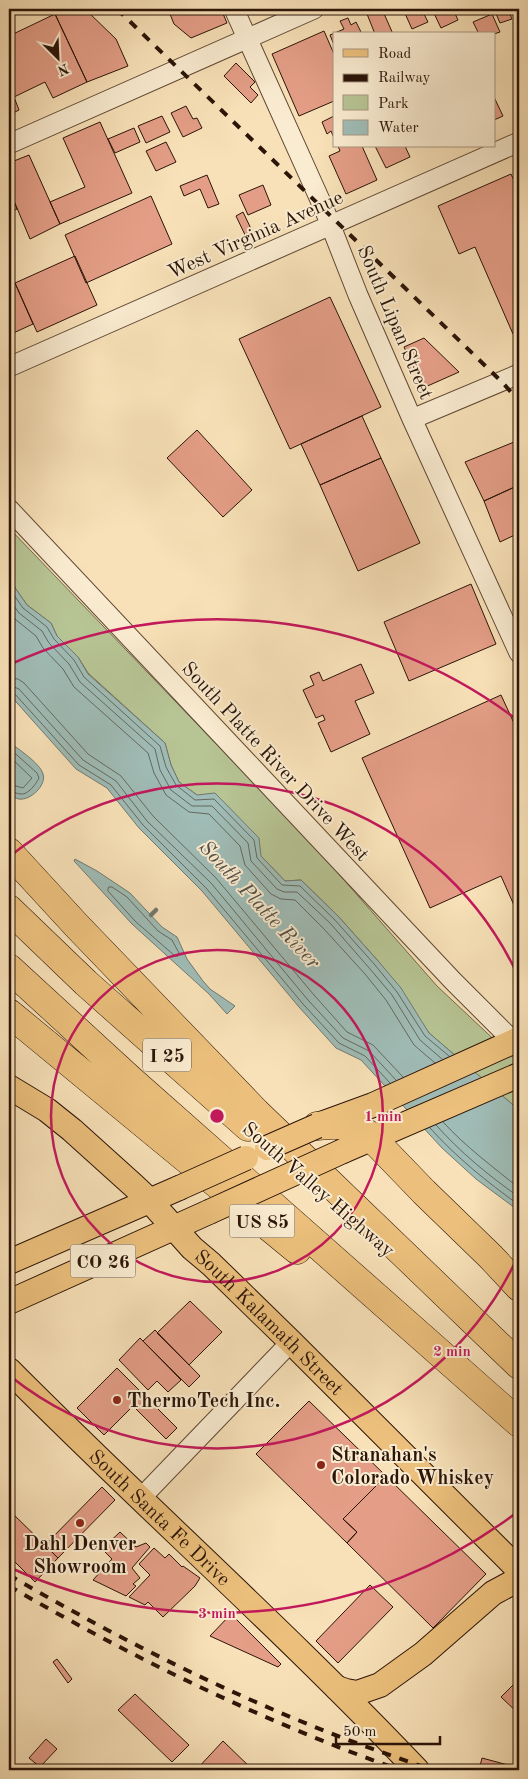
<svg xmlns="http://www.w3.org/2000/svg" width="528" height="1779" viewBox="0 0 528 1779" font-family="'Old Standard TT',serif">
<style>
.green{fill:#b7c494;stroke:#716c4e}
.water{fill:#9fbcb6;stroke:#717970}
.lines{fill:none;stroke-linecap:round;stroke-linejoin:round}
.shore{stroke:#65685f;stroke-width:1}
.stream{stroke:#717970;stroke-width:4.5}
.building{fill:#e49e87;stroke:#2b1408}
.minor-casing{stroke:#5e4734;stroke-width:21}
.major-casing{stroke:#2b1408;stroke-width:26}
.highway-casing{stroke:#2b1408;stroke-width:29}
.minor{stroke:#faecd1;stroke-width:19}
.major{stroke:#ecc07c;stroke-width:24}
.highway{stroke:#ecc07c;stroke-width:28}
.rail{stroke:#2b1408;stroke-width:4;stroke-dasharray:9 9;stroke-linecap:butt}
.major-bridge-casing{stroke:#2b1408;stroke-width:26;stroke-linecap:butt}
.major-bridge{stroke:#ecc07c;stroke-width:24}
.ring{fill:none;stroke:#c2185b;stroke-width:2.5}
.poi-dot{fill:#8f2418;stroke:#faecd1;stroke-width:2}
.labels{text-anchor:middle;stroke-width:4;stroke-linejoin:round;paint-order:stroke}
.shield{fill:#faecd1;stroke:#695544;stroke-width:1}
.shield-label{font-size:19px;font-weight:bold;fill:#2b1408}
.street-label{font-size:20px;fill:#2b1408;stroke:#faecd1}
.poi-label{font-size:20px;font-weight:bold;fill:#2b1408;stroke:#faecd1;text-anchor:start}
.water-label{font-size:21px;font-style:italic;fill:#544f45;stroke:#faecd1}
.centre{fill:#c2185b;stroke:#faecd1;stroke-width:2.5}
.ring-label{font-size:15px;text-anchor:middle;font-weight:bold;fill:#c2185b;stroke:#faecd1;stroke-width:4;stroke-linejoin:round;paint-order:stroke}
</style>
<rect width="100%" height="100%" fill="#f8e1b8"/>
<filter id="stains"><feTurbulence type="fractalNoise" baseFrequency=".004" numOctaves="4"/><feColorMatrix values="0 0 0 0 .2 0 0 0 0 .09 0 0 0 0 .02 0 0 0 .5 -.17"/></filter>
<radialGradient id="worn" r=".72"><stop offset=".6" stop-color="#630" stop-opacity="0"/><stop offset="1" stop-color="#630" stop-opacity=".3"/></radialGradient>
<path class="green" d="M9,528L316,848L437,986L519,1063V1110L429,1033L379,962L338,916L301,880L285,881L261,856L197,795L179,782L171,765L165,743L88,673L78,657L57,636L51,623L27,605L9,579Z"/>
<path class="water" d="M9,579L27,605L51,623L57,636L78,657L88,674L165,743L171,765L179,782L197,795L215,793L259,838L261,856L285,881L301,880L338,916L379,962L401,988L429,1033L519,1110V1211L476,1179L442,1148L361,1060L336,1048L299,1007L202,891L139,828L107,788L76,769L9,694Z
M9,742C18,749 40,763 43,774C47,785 30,801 19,799C16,799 12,796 9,794Z
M75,859L97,871L130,893L162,927L177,937L187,959L203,981L210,989L235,1006L227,1014L209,994L132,924L75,862L74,861Z"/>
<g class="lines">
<path class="shore" d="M9,588L23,608L47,627L54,639L74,660L84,677L160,746L166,767L176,785L195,800L214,799L254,840L257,858L282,885L300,886L334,919L375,965L397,992L425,1036L449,1056
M9,599L19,613L42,631L49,643L69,664L80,682L155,749L160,770L171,790L192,806H212L248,843L251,861L277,889L284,892H297L330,923L370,969L392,995L420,1040L442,1059
M9,612L15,619L36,636L43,648L63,669L74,687L148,753L154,773L166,795L189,812L209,814L240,846L245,865L271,894L281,899L295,900L324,929L365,974L386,1000L414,1045L435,1063
M9,678L18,679L24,683L88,754L121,776L153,816L216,878L314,995L347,1032L373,1045L403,1077
M9,685L19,689L83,760L116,781L147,821L211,883L308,1000L343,1038L369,1051L396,1080
M9,691L14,693L79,765L111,785L143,825L206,888L303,1004L339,1043L365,1056L390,1083
M9,748L37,773L39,778C36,784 28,795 21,794C16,794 13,791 9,790
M9,756L32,778L23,788L9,784
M109,887H112L127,897L158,931L172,940L179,953L178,956H175L135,921L108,891Z
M443,1122C466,1147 493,1167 519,1188
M436,1125C460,1152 489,1176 519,1197
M430,1128C456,1157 487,1182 519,1205"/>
<path class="stream" d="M151,915L156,910"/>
</g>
<path class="building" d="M70,9H85L116,39L128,66L87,82L55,14Z
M168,9H221L227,23L191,38L174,24Z
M380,9H382L393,34H375L367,14Z
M403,9H418L421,15L424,14L428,22L412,29Z
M432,9H453L458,20L441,28Z
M494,9H508L512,19L500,23Z
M55,14L87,82L53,98L45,82L14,97L19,110L9,115V36Z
M492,14L500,32L494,34H479L473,22Z
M348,18L351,25L356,22L362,34H334V45L330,35L344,29L340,21Z
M324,31L334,54V101L299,116L272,54Z
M236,63L255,82L250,87L258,95L251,103L224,76Z
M494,97L503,116L494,120Z
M186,106L193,119L197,118L202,128L183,137L171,113Z
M162,116L170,132L146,143L138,126Z
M334,116V138L331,131L327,134L322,122Z
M100,122L132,193L60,224L50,202L85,187L63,138Z
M134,128L140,142L115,153L108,139Z
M166,142L176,162L156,171L146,151Z
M338,146H362L377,180L346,194L329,156L340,151Z
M375,146H405L410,157L386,168Z
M29,155L60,224L30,239L9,189V163Z
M511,174L517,187L519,186V331L513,334L475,247L459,254L438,206Z
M207,175L219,204L208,208L200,189L184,196L180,186Z
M263,185L271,205L248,215L239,195Z
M9,189L17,209L9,213Z
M151,196L172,244L86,283L65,235Z
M243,212L254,235L247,239L236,216Z
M75,256L97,305L37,332L15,283Z
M11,274L33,324L9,335V275Z
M330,297L381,407L290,449L239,339Z
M424,338L459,372L423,388L404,347Z
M362,416L381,458L320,485L301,444Z
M197,430L252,490L223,517L167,458Z
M519,440V485L484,501L465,462Z
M381,458L420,543L358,571L320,485Z
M519,485V533L500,542L484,501Z
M471,584L496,644L409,681L384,622Z
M361,664L374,693L355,701L370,734L331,752L318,723L325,720L323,715L316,718L303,690L314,685L310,676L319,672L323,681Z
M501,695L519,734V912H517L501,876L430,908L362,758Z
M190,1301L222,1332L189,1365L157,1333Z
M155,1330L200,1376L189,1387L143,1341Z
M140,1338L181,1380L168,1392L157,1381L148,1390L119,1360Z
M117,1368L177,1428L166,1439L133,1406L104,1435L77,1408Z
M309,1401L386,1476L343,1519L357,1532L347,1543L256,1454Z
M386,1476L486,1574L433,1628L347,1543L357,1532L343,1519Z
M102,1487L115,1500L58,1558L45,1545Z
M9,1510L58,1558L35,1582L9,1556Z
M120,1532L136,1547L146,1543L150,1547L132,1568L140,1578L133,1584L136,1586L126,1596L93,1580L112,1559L102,1549Z
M154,1548L165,1558L169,1554L182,1567L183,1566L200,1578L195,1586L163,1617L148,1602L145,1605L129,1597L150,1575L139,1564Z
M370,1585L393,1607L338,1663L316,1641Z
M231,1614L281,1664L278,1667L210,1636Z
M57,1659L72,1679L68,1683L53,1662Z
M519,1679V1714L501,1697Z
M135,1694L189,1745L172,1762L118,1710Z
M46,1739L57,1749L40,1767L29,1758Z
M223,1741L253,1770H196Z
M482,1758L519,1768V1770H479Z"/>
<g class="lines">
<defs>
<path id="minor" d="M234,9L325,211L358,295L412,419L519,653
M9,144L314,9
M9,367L519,142
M412,419L519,374
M9,509L453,981L513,1041
M140,1499L291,1342"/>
<g id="major">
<path id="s1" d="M9,1087L47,1110L72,1130L133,1185L150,1201L192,1248L211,1264L291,1342L519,1570"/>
<path d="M321,1124L373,1105L519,1039"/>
<path d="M343,1151L519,1075"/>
<path d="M9,1262L179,1188"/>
<path d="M9,1302L209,1212"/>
<path id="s2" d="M9,1370C143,1505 286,1632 417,1770"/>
<path d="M337,1688L346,1691L357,1693L380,1685L423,1654L493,1593L519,1579"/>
</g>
<path id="highway" d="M9,852L77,926L256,1112L519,1365
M9,909L86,983L248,1127
M9,968L131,1080L519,1423
M9,1013L297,1250
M317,1126C336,1124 351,1124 368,1134L424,1192L491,1257L519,1287"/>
</defs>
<use href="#minor" class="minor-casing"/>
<use href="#major" class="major-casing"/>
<use href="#highway" class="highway-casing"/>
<use href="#minor" class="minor"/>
<use href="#major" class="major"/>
<use href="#highway" class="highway"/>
<path class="rail" d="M117,9L502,382L519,401
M9,1575C110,1634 216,1688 325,1731C360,1745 396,1757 432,1770
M9,1586C133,1658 264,1722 400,1770"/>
<defs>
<path id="major-bridge" d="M267,1148L317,1126
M179,1188L246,1158
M209,1212L343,1151"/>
</defs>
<use href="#major-bridge" class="major-bridge-casing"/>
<use href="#major-bridge" class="major-bridge"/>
</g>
<g class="ring">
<circle cx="217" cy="1116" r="166"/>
<path d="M519 1254A332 332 0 0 1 10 1376M10 856A332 332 0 0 1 519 978"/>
<path d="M516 1513A497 497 0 0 1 11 1568M11 664A497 497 0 0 1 516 719"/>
</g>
<g class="poi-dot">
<circle cx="117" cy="1400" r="5"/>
<circle cx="321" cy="1465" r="5"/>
<circle cx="80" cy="1523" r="5"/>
</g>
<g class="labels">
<g class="shield">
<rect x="143" y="1038.5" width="48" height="33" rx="4"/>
<rect x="229.5" y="1204.5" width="65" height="33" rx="4"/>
<rect x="70.5" y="1244.5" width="65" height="33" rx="4"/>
</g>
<g class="shield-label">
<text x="167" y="1062">I 25</text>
<text x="262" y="1228">US 85</text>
<text x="103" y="1268">CO 26</text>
</g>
<g class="street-label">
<text transform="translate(255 234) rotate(-24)" y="7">West Virginia Avenue</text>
<text transform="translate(396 322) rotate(67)" y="7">South Lipan Street</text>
<text transform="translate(276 761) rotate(47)" y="7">South Platte River Drive West</text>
<text transform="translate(319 1189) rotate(41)" y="7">South Valley Highway</text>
<text dy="7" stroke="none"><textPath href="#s1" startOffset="352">South Kalamath Street</textPath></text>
<text dy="7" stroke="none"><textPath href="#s2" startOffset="211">South Santa Fe Drive</textPath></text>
</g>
<g class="poi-label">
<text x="127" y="1407">ThermoTech Inc.</text>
<text x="331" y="1461">Stranahan's<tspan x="331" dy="23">Colorado Whiskey</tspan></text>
<text x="80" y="1550" text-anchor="middle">Dahl Denver<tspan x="80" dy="23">Showroom</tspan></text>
</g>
<g class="water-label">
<text transform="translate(260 904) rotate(47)" y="7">South Platte River</text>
</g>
</g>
<circle cx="217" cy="1116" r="8" class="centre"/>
<g class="ring-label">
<text x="383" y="1121">1 min</text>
<text x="452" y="1356">2 min</text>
<text x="217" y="1618">3 min</text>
</g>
<rect width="528" height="1779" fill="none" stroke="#f8e1b8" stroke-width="30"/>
<rect x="10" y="10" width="508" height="1759" fill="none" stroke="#2b1408" stroke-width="2.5"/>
<rect x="15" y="15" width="498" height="1749" fill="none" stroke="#2b1408"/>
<rect x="333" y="32" width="162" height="115" fill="#faecd1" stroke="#a79681"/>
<rect x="343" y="49" width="25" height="8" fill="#ecc07c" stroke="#a79681"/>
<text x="378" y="58" font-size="15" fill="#2b1408">Road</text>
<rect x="343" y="74" width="25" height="8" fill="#2b1408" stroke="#a79681"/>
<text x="378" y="82" font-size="15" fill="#2b1408">Railway</text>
<rect x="343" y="95" width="25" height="15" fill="#b7c494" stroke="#a79681"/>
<text x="378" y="108" font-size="15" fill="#2b1408">Park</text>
<rect x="343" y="120" width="25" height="15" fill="#9fbcb6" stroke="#a79681"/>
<text x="378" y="132" font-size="15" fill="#2b1408">Water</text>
<g transform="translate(58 58) rotate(156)" stroke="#faecd1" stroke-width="4" paint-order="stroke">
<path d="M0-4L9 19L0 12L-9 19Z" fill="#2b1408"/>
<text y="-8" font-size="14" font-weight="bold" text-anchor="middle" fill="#2b1408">N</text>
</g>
<path d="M336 1736v8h104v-8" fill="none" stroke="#2b1408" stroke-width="2.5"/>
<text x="343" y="1736" font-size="15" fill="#2b1408" stroke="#faecd1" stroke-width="4" paint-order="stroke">50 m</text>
<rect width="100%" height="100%" filter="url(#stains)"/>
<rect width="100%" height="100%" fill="url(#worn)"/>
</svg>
